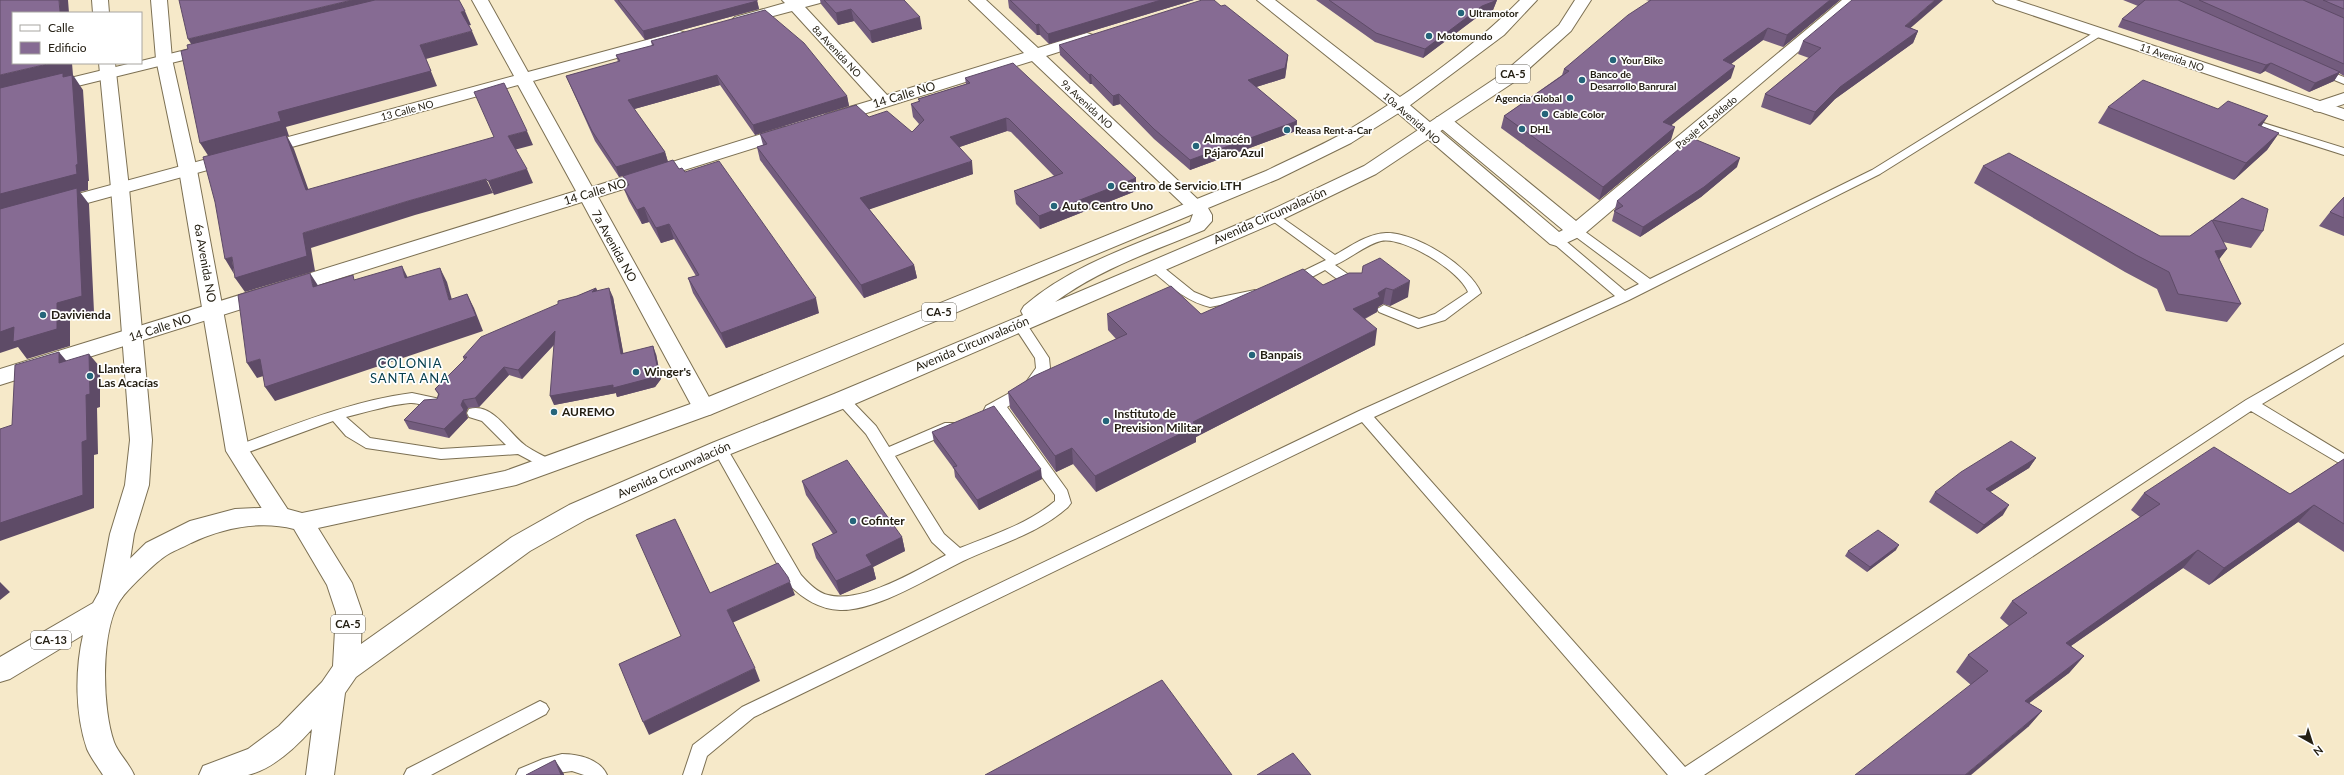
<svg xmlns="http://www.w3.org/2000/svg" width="2344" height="775" viewBox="0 0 2344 775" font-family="Lato,sans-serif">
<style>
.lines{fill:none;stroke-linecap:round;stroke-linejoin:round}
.service-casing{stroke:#7c7053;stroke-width:2}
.minor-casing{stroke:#7c7053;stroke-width:2}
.tertiary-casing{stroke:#7c7053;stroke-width:2}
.trunk-casing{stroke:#7c7053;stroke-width:2}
.service{fill:#fff;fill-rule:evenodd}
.minor{fill:#fff;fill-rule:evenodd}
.tertiary{fill:#fff;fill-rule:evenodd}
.trunk{fill:#fff;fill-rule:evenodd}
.wall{fill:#735c7e}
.shaded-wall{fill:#5e4b67}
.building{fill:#866b93;stroke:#5e4b67}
.poi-dot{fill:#25657a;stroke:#fff;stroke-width:1.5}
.labels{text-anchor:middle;stroke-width:3.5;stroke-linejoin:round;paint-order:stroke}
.far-poi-label{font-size:10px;font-weight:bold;fill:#252014;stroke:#fff;text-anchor:start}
.far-street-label{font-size:10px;fill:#252014;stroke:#fff}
.shield{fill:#fff;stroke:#66635a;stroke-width:1}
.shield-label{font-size:11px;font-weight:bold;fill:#252014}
.street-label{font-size:12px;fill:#252014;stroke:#fff}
.poi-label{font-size:12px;font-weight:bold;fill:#252014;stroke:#fff;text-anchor:start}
.neighbourhood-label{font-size:13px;letter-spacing:1px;fill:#043d4d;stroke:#fff}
</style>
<rect width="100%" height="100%" fill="#f6e9c9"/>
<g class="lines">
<defs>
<path id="service" d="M2098,30L2103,33L2102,35L1880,174L1629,300L1374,417L1685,767L2246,400L2344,344V355L2262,404L2344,454V466L2251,411L1704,775H1668L1362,422L754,717L707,756L701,775H683L693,745L742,707L1359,411L1615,296L1553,243L1551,240L1553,237H1561L1625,291L1639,284L1572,234L1570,231L1572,228H1580L1650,279L1872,170Z
M2319,67L2344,77V84L2315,72V68Z
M2244,117L2344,148V155L2240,122V118Z
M1274,212L1335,255C1351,246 1367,234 1386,233C1415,232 1470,266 1481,293L1445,320L1418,328L1379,312L1377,309L1384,305L1419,319L1435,314L1468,292C1460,271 1403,236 1381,241C1365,245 1350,259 1335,265L1359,282L1360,285L1359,288H1349L1325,270L1297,285H1287L1286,282L1287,279L1326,260L1270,219L1268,216L1270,213Z
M1154,262L1158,263L1194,292L1211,299L1255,290L1261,294L1255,298L1210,307C1185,301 1169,285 1150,269L1148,266L1150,263Z
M1019,319L1024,320L1049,358L1050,368L1034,391L1007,407L1067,490L1071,503L1068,507C1038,534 999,544 963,561C930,577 877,611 840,610C819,609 804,599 789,585L713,449L715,445H725L801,575C808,583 818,593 828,595C862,604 917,570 946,555L932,542L866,434L835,400L837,396H847L876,426L889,447L945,423H955L957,427L955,431L895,456L944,534L960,548C992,535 1028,524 1055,501V495L996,414H986L984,410L986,406L1024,385L1036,368L1035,358L1012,323Z
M412,393L440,399L442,403L440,407C430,410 420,402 410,403C388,405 367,412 346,417L370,438L441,449L506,445L482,421L469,417L467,413L469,409C493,402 509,434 526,446C535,452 544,456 553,461L555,465L553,469L548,470L518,454L441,459L366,448L346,436L333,421L238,456L233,455L231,451L233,447C291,426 350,401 412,393Z
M540,701L546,704L549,709L546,714L431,775H404L407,769Z
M562,754C578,754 600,759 607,775H584L572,771L544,775H516L519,769L543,759Z"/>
<path id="minor" d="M472,0H488L528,72L680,31L686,33L688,36L686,39L533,81L592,187L784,127H796L799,131L796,135L598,197L715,408L712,414L704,416L696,414L582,202L0,385V369L576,191L518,85L0,227V215L514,76Z
M782,0H823L820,3L805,7L887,95L1024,53L969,0H986L1038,48L1087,33L1093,35L1095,38L1093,41L1046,56L1206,207L1204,211L1197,213L1190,211L1032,61L838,122H826L823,118L826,114L873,100L792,11L740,25L735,23L732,20L735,17L785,3Z
M1257,0H1275L1405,101L1559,232L1563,230L1437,125L1434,121L1437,117H1449L1576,221L1842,0H1859L1583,235L1564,244L1557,246L1550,244L1393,109Z
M210,44L216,46L218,49L216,52L0,105V95L132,63H141V61Z
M2344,93V104L2320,112L2314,111L2311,107L2314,103Z"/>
<path id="tertiary" d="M92,0H108L109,13H93Z
M151,0H167L172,59L197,170L249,450L292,516L289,523L280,525L271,523L226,451L179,170L156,59Z
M1993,0H2016L2344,109V120L1996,3Z
M99,63H115L129,188L152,440L149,485L134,534L125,592L121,599L112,602L103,599L99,592L110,534L125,485L130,440L111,188Z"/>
<path id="trunk" d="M1520,0H1537L1504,35L1405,109L1351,143L1278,179L1208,208L1212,215V221L1204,230C1153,251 1100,269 1055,302L1267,212L1364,166L1502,74L1559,25L1575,0H1591L1571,31L1514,82L1376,174L1281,220L850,406L728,455L587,519L530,551L356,677L345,693L334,775H306L312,729C295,748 273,769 248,775C233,775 214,775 199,775L203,766L248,749L279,726L322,682L333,666L336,612L327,585L294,529C260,520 222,528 191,543C182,548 172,551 164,557C154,564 128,589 121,599C100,629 102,709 114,742C118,753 129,763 134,775H103C98,767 91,758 87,749C75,714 75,670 83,635L10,679L0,682V657L93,603L103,585L146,543L190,521L235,509L280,507L302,513L505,471L696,402L1266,171C1290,159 1316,148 1340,135C1401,99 1471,50 1520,0ZM1193,214L1190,222C1132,246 1072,265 1024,306L1021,311L1023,315L834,394L712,443L569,505L512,537L361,644L362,612L352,583L318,528L516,485L712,414Z"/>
</defs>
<use href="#service" class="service-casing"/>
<use href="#minor" class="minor-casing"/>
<use href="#tertiary" class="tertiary-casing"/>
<use href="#trunk" class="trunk-casing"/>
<use href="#service" class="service"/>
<use href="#minor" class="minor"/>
<use href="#tertiary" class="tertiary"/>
<use href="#trunk" class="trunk"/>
</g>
<path class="wall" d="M614,0H757L759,9L645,40Z
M820,0H904L922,29L872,43L854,21L838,25L821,4Z
M1008,0H1194L1049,44L1040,35H1037L1009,8Z
M1316,0H1497L1493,10L1480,15L1423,58L1375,42Z
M1646,0H1840L1783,47L1763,40L1731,64V78L1671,125V140L1599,200L1501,128L1504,116L1562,75L1564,69L1650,1Z
M2123,0H2344V76L2339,73L2334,81L2309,92L2265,71L2260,74L2118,27L2122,19L2138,6Z
M1911,28L1918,31L1913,43L1835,99L1810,125L1761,107L1765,94L1809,58L1798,54L1803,41Z
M651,41L847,96L849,106L755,135L720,85L634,109L665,152L668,162L679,169L685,172L819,313L726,348L693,293L688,278L696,276L674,239L661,243L649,222L642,224L629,201L623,187L626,186L623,176L619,177L595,141L570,85L566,76L618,62L616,55L652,46Z
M1059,45L1288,55L1287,64L1285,78L1256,87L1297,121L1296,131L1190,170L1154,139L1120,104L1113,106L1092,84H1090L1060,55Z
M965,78L1136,178V191L1040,229L1016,204L1014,191L1054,176L1011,132L1007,131L959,147L973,174L869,209L914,265L917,278L864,298L760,160L757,147L763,145L760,134L869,117L912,132L919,124L913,117L911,104L919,102L918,99L966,84Z
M2108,107L2279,133L2267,150L2234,180L2098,123Z
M1983,166L2160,236H2190L2242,198L2263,231L2251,248L2223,242L2227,249L2219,259L2241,304L2227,322L2166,311L2157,289L2125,272L1974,183Z
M1737,167L1701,197L1640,237L1612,221L1617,201Z
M2344,197V236L2319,226L2330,212Z
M1362,273L1408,297L1390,306L1383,304L1378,307L1377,312L1365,319L1375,345L1196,437V442L1096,492L1073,464L1056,472L1010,408L1008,392L1116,339L1108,330L1107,314H1201L1323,285Z
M596,288L597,291L613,297L623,353L656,354L661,379L655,387L617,397L616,393L554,405V345L522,379L509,375L479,407L468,408L466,413L468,418L449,438L409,429L404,420L437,399L438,394L435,389L464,360L463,357L577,296Z
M932,432L1042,479L979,510L955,477L954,469L934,442Z
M2036,458L2029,468L1990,492L2003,515L1977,534L1929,502L1935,492Z
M2344,459V552L2298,522L2209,585L2183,568L2071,646L2084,656L2069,673L2029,703L2042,711L2028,727L1971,685L1956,672L1968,655L2009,626L2000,618L2012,601L2140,517L2131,510L2144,493L2290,494Z
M802,481L902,537L905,551L873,567L876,579L840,595L816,558L812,544L833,534L806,495Z
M1896,550L1867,572L1845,556L1848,551Z"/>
<path class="shaded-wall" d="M59,0H68L69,13H60Z
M352,0H389L193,47L188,39Z
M1161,0H1194L1049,44L1048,34Z
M1495,0H1497L1493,10L1480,15L1423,58L1425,49L1482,6Z
M1830,0H1840L1783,47L1787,35Z
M1935,0H1943L1899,38L1905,26Z
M757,1L759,9L645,40L643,31Z
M851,9L854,21L838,25L836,13Z
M465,11L471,25L467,26L461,12Z
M920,17L922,29L872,43L870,31Z
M1039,24L1040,35H1037L1036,25Z
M1768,28L1763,40L1719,73L1723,60Z
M472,31L478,45L426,59L437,86L286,127L289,136H287L294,149L314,205L306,190L209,157L200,143L278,112L420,45Z
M1918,31L1913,43L1835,99L1810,125L1815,112L1840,87Z
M1288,55L1287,64L1285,78L1247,90L1248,80Z
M52,63H72L73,75L83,90L89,181H88V190L80,192L89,204L94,312L70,320V346L27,359L18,347L0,353V75Z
M2271,63L2265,71L2260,74L2266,65Z
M1735,66L1731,78L1659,135L1663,122Z
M2340,72L2334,81L2309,92L2315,83Z
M1091,74L1092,84H1090L1089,75Z
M717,75L720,85L631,110L628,100Z
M1119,94L1120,104L1113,106V96Z
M847,96L849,106L755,135L753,125Z
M2268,116L2257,133L2258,125Z
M1006,118L1007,131L951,150L950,137Z
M1297,121L1296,131L1190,170V160Z
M1675,127L1671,140L1599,200L1603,187Z
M527,131L533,145L514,150L508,136Z
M2279,133L2267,150L2234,180L2246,163Z
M665,152L668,162L619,177L616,167Z
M1740,158L1737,167L1701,197L1640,237L1643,227Z
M972,161L973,174L862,212L860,198Z
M527,169L533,183L494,195L488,181Z
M1136,178V191L1040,229L1039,216Z
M486,179L493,193L415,215L311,248L315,271L245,292L235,278L303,233L408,201Z
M644,207L649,222L642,224L637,210Z
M669,224L674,239L661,243L656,228Z
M2227,249L2214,266L2215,251Z
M232,257L234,274L225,259Z
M914,265L917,278L864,298L861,285Z
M402,266L409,280L405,278Z
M440,268L447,282L456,314L449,300Z
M310,273L319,287H313Z
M1410,281L1408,297L1390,306L1393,290Z
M596,288L600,296L592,292Z
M609,288L613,297L625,362L621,354Z
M1386,288L1383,304L1378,307L1377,312L1351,325L1353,309Z
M467,294L474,308L483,331L275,401L265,387Z
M816,298L819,313L726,348L721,333Z
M1377,329L1375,345L1196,437V442L1096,492L1095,476L1193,422Z
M555,331L559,339L522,379L518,370Z
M653,346L656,354L661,379L655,387L617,397L616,393L554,405L550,396Z
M59,352L70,365L59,363Z
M89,354L100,367V407L97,408L98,454L94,455V508L0,541V523L86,395Z
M260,359L270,374L257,378L247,363Z
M504,367L509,375L479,407L475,398Z
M463,400L468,408L466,413L468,418L449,438L444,429L461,405Z
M1072,448L1073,464L1056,472L1055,456Z
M2036,458L2029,468L1979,499L1986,489Z
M1041,469L1042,479L979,510L977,500Z
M2009,505L2003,515L1977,534L1984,525Z
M2314,505L2298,522L2209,585L2224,568Z
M902,537L905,551L873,567L876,579L840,595L836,581L866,555Z
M1899,545L1896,550L1867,572L1870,567Z
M2198,550L2183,568L2052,659L2066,643Z
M0,582L10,592L0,600Z
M790,582L795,595L732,623L727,610Z
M2084,656L2069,673L2011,717L2025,701Z
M755,668L760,681L649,735L643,722Z
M2042,711L2028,727L1971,775H1965Z
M555,760L564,774V775H561Z"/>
<path class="building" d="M0,0H59L60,13H13V63H52L0,75Z
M179,0H352L188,39Z
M375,0H459L465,11L461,12L472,31L420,45L431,71L278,112L281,121L200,143L181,51L188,49L187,45Z
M618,0H757V1L643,31Z
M824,0H904L920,17L870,31L851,9L836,13Z
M1010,0H1161L1048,34L1039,24L1036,25Z
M1202,0H1214L1221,6L1225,5L1288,55L1285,68L1248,80L1297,121L1190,160L1154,129L1119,94L1113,96L1091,74L1089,75L1059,45Z
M1329,0H1495V1L1482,6L1425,49L1376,33Z
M1651,0H1830L1787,35L1768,28L1723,60L1735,66L1663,122L1675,127L1603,187L1504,116L1569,71L1564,69L1628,15Z
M1852,0H1935L1905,26L1918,31L1840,87L1815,112L1765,94L1821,48L1803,41Z
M2145,0H2178L2340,72L2315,83L2271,63L2266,65L2122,19Z
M2199,0H2303L2344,18V64Z
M2323,0H2344V9Z
M765,10L804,43L847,96L753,125L717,75L628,100L665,152L616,167L592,131L566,76L620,61L616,55L654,45L651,41Z
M1013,63L1136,178L1039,216L1014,191L1063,173L1009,119L1006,118L950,137L972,161L860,198L914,265L861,285L757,147L767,144L760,134L856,105L869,117L887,111L912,132L924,120L911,104L920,101L918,99L970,83L965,78Z
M63,73V77L72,75L78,164L76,165L77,174L0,194V88Z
M2143,80L2218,109L2228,101L2268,116L2258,125L2279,133L2246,163L2108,107Z
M504,83L527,131L508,136L527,169L488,181L486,179L408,201L303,233L307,256L235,278L232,257L225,259L215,202L203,157L286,135L306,190L494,137L474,92Z
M1692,138L1740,158L1704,187L1643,227L1614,211L1623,206L1617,201Z
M2009,153L2160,236H2190L2212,220L2227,249L2215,251L2241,304L2178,294L2169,272L2136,255L1983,166Z
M673,160L679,169L682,168L685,172L719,161L816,298L721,333L688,278L699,275L669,224L656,228L644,207L637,210L623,187L629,185L623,176Z
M77,188L82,296L57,303V329L13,342L14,327L0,332V209Z
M2344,197V218L2330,212Z
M2242,198L2268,209L2263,231L2213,220Z
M1380,258L1410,281L1393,290L1386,288L1378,293L1380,297L1353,309L1377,329L1193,422L1196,426L1095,476L1072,448L1055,456L1008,392L1034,376L1127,334L1107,314L1171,286L1201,314L1303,269L1323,285L1349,273H1362L1363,266Z
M402,266L405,278L440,268L449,300L467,294L476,316L265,387L260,359L247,363L238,295L310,273L313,287L353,275L354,280Z
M596,288L592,292L609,288L621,354L653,346L658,370L651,378L613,388V385L550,396L555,331L518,370L504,367L475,398L463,400L461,405L464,410L444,429L404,420L424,400L437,399L439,394L435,389L467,357H463L481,337L558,304V301L577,296Z
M59,352V363L89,354L90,394L86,395L87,440L82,442L83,495L0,523V429L12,425L15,365Z
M994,406L1041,469L977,500L953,467L957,466L932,432Z
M2011,441L2036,458L1986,489L2009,505L1984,525L1935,492L1961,472Z
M2214,447L2290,494L2344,459V524L2314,505L2224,568L2198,550L2066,643L2084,656L2025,701L2042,711L1965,775H1855L1988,671L1968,655L2027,613L2012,601L2160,504L2144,493Z
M847,460L902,537L866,555L872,565L836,581L812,544L837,532L802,481Z
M675,519L710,593L778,563L788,577L790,582L727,610L755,668L643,722L619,664L681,636L636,535Z
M1878,530L1899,545L1870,567L1848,551Z
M1162,680L1232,775H985Z
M1293,753L1311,775H1257Z
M555,760L561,775H526Z"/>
<g class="poi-dot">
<circle cx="1461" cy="13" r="4"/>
<circle cx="1429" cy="36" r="4"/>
<circle cx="1613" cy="60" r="4"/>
<circle cx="1582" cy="80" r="4"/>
<circle cx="1570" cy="98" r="4"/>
<circle cx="1545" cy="114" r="4"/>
<circle cx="1522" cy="129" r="4"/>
<circle cx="1287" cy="130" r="4"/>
<circle cx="1196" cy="146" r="4"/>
<circle cx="1111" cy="186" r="4"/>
<circle cx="1054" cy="206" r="4"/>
<circle cx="43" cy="315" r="4"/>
<circle cx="1252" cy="355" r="4"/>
<circle cx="636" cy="372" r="4"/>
<circle cx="90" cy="376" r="4"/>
<circle cx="554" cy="412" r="4"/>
<circle cx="1106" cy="421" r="4"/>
<circle cx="853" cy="521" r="4"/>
</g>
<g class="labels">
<g class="far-poi-label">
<text x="1469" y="17">Ultramotor</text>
<text x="1437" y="40">Motomundo</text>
<text x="1621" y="64">Your Bike</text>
<text x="1590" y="78">Banco de<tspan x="1590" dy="12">Desarrollo Banrural</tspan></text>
<text x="1562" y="102" text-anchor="end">Agencia Global</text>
<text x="1553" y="118">Cable Color</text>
<text x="1530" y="133">DHL</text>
<text x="1295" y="134">Reasa Rent-a-Car</text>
</g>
<g class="far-street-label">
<text transform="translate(837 51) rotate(47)" y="4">8a Avenida NO</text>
<text transform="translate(2172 57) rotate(19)" y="4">11 Avenida NO</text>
<text transform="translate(1087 104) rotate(43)" y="4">9a Avenida NO</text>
<text transform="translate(407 110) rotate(-15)" y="4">13 Calle NO</text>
<text transform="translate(1412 118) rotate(41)" y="4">10a Avenida NO</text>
<text transform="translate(1706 122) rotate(-40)" y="4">Pasaje El Soldado</text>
</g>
<g class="shield">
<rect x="1496" y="65" width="34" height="18" rx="3"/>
<rect x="922" y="303" width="34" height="18" rx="3"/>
<rect x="331" y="615" width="34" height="18" rx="3"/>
<rect x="31" y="631" width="40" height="18" rx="3"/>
</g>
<g class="shield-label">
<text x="1513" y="78">CA-5</text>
<text x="939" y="316">CA-5</text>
<text x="348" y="628">CA-5</text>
<text x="51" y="644">CA-13</text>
</g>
<g class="street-label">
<text transform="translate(904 95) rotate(-17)" y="4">14 Calle NO</text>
<text transform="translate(595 192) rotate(-17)" y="4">14 Calle NO</text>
<text transform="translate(1270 216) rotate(-24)" y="4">Avenida Circunvalación</text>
<text transform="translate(614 246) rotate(61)" y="4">7a Avenida NO</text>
<text transform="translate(205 263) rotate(80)" y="4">6a Avenida NO</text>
<text transform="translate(160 328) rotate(-18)" y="4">14 Calle NO</text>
<text transform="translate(972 344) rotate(-23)" y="4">Avenida Circunvalación</text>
<text transform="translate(674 470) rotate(-24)" y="4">Avenida Circunvalación</text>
</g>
<g class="poi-label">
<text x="1204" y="143">Almacén<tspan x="1204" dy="14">Pájaro Azul</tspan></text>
<text x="1119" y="190">Centro de Servicio LTH</text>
<text x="1062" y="210">Auto Centro Uno</text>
<text x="51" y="319">Davivienda</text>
<text x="1260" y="359">Banpais</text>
<text x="98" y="373">Llantera<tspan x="98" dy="14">Las Acacías</tspan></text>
<text x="644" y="376">Winger's</text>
<text x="562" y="416">AUREMO</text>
<text x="1114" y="418">Instituto de<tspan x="1114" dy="14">Prevision Militar</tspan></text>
<text x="861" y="525">Cofinter</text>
</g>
<g class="neighbourhood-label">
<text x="410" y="368">COLONIA<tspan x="410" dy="15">SANTA ANA</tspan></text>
</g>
</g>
<rect x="12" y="12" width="130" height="52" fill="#ffffff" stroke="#a8a6a1"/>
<rect x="20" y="25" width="20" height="6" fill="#ffffff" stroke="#a8a6a1"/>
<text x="48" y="32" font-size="12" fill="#252014">Calle</text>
<rect x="20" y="42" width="20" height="12" fill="#866b93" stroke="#a8a6a1"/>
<text x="48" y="52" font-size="12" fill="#252014">Edificio</text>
<g transform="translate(2312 743) rotate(141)" stroke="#ffffff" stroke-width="3" paint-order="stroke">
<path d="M0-3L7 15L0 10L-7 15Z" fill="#252014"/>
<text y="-6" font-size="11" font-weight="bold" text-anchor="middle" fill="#252014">N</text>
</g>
</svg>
